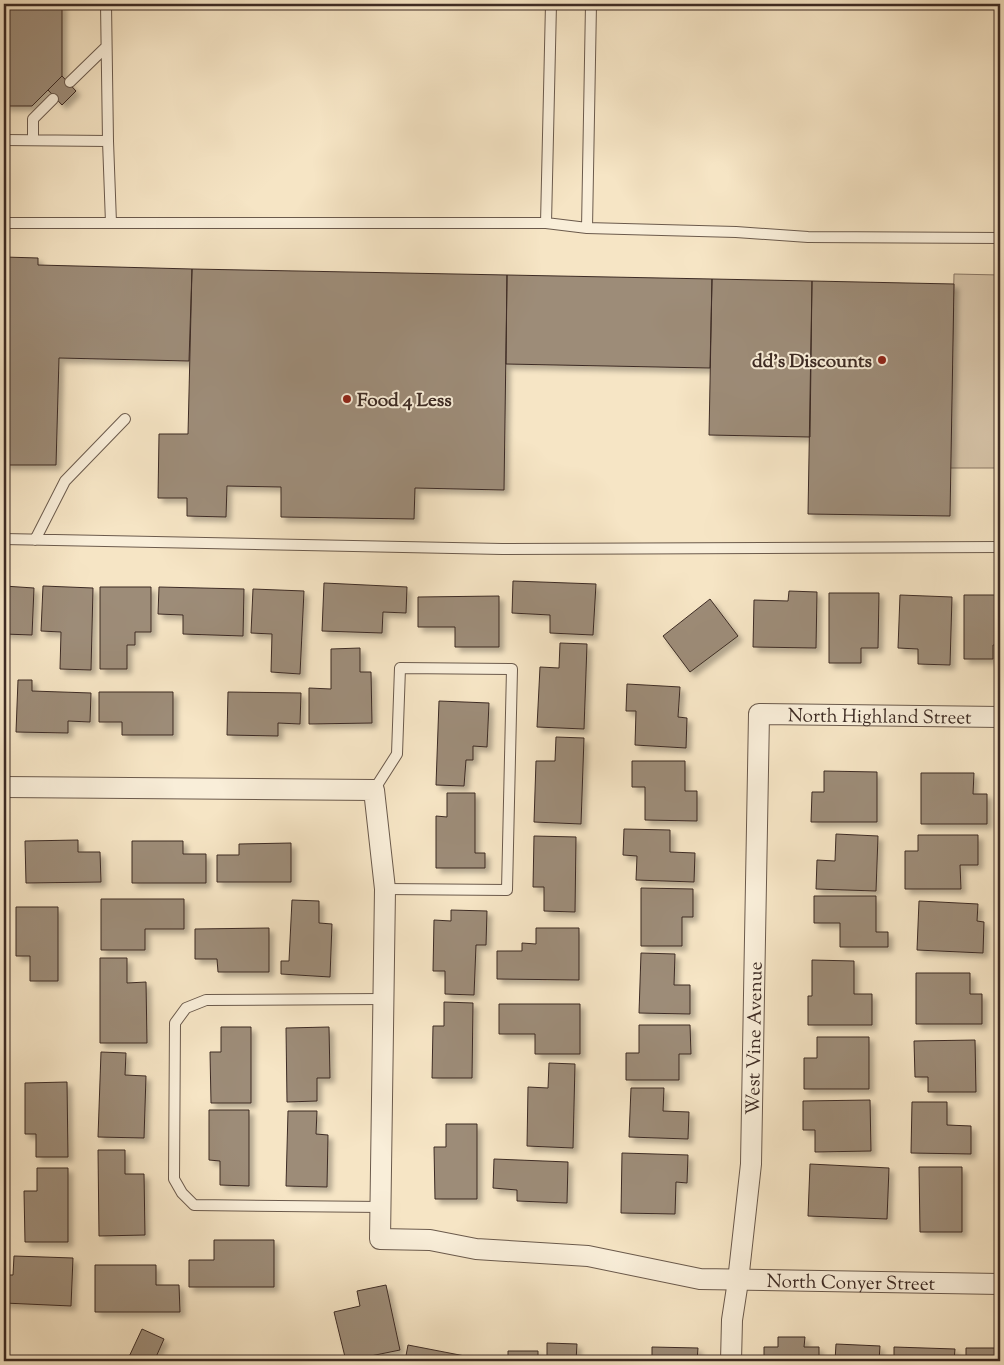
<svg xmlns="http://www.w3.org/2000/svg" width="1004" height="1365" viewBox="0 0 1004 1365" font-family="'Sorts Mill Goudy',serif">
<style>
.green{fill:#d7c5aa;stroke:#8a7867}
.building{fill:#9d8c78;stroke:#3d2b24;filter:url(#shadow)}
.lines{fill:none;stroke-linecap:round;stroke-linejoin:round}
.service-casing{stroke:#6b5a4c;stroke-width:12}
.minor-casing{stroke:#6b5a4c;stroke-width:22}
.service{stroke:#f9eed9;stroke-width:10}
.minor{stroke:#f9eed9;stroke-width:20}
.poi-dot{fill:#8f2418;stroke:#f9eed9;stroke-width:2}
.labels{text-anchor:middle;stroke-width:4;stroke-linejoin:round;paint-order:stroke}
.poi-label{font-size:19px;font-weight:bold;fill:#3d2b24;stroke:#f9eed9;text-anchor:end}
.street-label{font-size:19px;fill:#3d2b24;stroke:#f9eed9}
</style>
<defs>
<filter id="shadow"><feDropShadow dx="4.5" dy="4.5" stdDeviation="2.5" flood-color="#0004"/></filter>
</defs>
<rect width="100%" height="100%" fill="#f6e5c5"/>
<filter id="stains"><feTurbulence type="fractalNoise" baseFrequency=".004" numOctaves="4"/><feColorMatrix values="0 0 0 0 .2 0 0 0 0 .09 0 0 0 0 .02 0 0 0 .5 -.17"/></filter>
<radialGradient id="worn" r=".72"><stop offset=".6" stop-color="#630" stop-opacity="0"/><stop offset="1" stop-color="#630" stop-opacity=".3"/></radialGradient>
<path class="green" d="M954,274L1000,275V468H950Z"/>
<path class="building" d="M4,4H62V76L32,106H4Z
M62,76L76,91L62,105L48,90Z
M4,257L38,258V265L192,269L189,361L59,358L56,465H4Z
M192,269L507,275L504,490L415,488L414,519L281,517V487L227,486L226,517L187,516V498H158L159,434H188Z
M507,275L712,279L710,368L506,364Z
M712,279L812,281L810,437L709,435Z
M812,281L954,284L950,516L808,514Z
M513,581L596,584L593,635L550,633V615L512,613Z
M324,583L407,587L406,613L383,612L382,633L322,631Z
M4,586L34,588L32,635L4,634Z
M43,586L93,588L91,670L60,669L61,632L41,631Z
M100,587H151V632H135V645H127V669H100Z
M159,587L244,589L243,636L183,634V615L158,614Z
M253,589L304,591L300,674L271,672L272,634L251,633Z
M789,591L817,592L816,648L753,647L754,600L788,601Z
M829,593H879L878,648H861V663H829Z
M900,595L952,597L950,665L918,664V649L898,648Z
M964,595H1000V645H993V659H964Z
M499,596V647H455V627H418V597Z
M710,599L738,636L690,672L663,636Z
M560,643L587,644L584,729L537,727L540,667L559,668Z
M360,648V672H371L372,723L309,724V688L331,689V649Z
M18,680H32V691L91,693L90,722L68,721V733L16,732Z
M627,684L680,687L678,717L687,718L686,748L635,745L636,711H626Z
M99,692H173V735H122V722H99Z
M228,692L301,693L300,724L278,723V736L227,735Z
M439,701L489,703L487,747L473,746V760H466L464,786L436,785Z
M556,737L584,738L581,824L534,822L536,761H555Z
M632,761H685V791H697V821L645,820V787H632Z
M824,771L877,772V822H811L812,792H824Z
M921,773H974L973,794H987V824H921Z
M447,793H475V853H485V868H436V816L447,817Z
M624,829L670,830V852L695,853L694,882L636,880L637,856L623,855Z
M836,834L878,836L876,891L816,889L817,860L835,861Z
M918,835H978V865H960L961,889H905V851H918Z
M534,836L576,837L575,912L544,911V887H533Z
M78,840V852H100L101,882L26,883L25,841Z
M132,841H183V854H206V883H132Z
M291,843V882H217V855H239V844Z
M641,888L693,889V917H682V946H641Z
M814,896H876V932H888V947H840V923H814Z
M101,899H184V929H145V950H101Z
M292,900L319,901V923L332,924L330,977L281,974V961H289Z
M919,901L978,904L977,921L984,922L983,953L917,950Z
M16,907H58V981H30V956H16Z
M451,910L487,911L486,945H476L474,995L445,994V971H433L434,920L451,921Z
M269,928V972H218L217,959H195V929Z
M536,928H579V980L497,979V951H522V943L536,944Z
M641,953L675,954L674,985H690V1014L639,1013Z
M100,958H127V983L146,982L147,1043H100Z
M812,960L854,961V994H872V1025H808V996H812Z
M916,973H970V994H982V1024H916Z
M444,1002L473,1003L472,1078H432L433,1026H444Z
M499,1004H580V1054H535V1034H499Z
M639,1025H690L691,1054H679V1080H626V1053H639Z
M221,1027H251V1103H211L210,1052H221Z
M329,1027L330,1078H317V1101L287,1102L286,1028Z
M817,1037H869V1089H804V1058H817Z
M975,1040L976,1092H928V1077H915L914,1041Z
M101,1052L126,1053L125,1075L146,1076L144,1138L98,1137Z
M549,1063L575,1064L573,1148L527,1146L528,1087L548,1088Z
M67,1082L68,1157H36V1134H25V1083Z
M631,1088H664L663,1111L689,1112L688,1139L629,1137Z
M870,1100L871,1151L815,1152V1130H803V1101Z
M912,1102H947V1125L971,1126V1154L911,1153Z
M209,1110H249V1186L220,1185V1161L209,1160Z
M288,1111H317L316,1134L328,1135L327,1187L286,1186Z
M446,1124H477V1199H435L434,1147H446Z
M98,1150H125V1174H144L145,1235L99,1236Z
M622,1153L688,1155L687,1183L676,1182L675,1214L621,1213Z
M494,1159L568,1162L567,1203L517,1201V1190L493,1188Z
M810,1164L889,1168L887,1219L808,1216Z
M919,1167H962V1232H920Z
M37,1168H68V1242H25L24,1191H37Z
M214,1240H274V1287H189V1260H214Z
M14,1256L73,1258L71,1306L4,1303V1275H13Z
M95,1265H156V1285H179L180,1312H95Z
M386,1285L400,1350L346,1361L334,1312L360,1306L357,1291Z
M142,1329L164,1339L156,1357L166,1361H127Z
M778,1337H805L804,1347H819V1361H764V1347H778Z
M547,1343L577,1344L576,1361H547Z
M836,1344L880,1346L879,1361H835Z
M408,1345L470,1357L469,1361H405Z
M652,1347L698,1348L697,1361H652Z
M894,1347L955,1349L954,1361H894Z
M966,1348H1000V1361H966Z
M508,1351H538V1361H508Z"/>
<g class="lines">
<defs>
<path id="service" d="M70,82L106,47
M4,140L108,141L106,4
M33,140V119L53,99
M108,141L111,223
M4,223H546L587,228L736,232L808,237L1000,238
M546,223L551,4
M587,228L591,4
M4,539L502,549L1000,547
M35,540L65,481L125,419
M374,790L397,754L400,668L512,669L507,890L385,889
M381,1207L194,1205L182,1193L174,1179L175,1023L186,1008L206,1000L384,999"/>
<g id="minor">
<path id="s1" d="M4,787L374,790L385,889L380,1239L430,1240L476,1249L588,1256L700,1279L1000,1284"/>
<path id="s2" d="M731,1361L732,1320L738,1281L751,1164L759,714L1000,717"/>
</g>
</defs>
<use href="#service" class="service-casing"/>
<use href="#minor" class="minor-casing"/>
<use href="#service" class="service"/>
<use href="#minor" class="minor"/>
</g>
<g class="poi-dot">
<circle cx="882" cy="360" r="5"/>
<circle cx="347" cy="399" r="5"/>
</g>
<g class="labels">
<g class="poi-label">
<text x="872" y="367">dd's Discounts</text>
<text x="357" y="406" text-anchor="start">Food 4 Less</text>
</g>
<g class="street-label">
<text dy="7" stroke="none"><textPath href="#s2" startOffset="769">North Highland Street</textPath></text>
<text dy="7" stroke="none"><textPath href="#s2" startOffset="324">West Vine Avenue</textPath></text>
<text dy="7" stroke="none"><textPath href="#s1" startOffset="1294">North Conyer Street</textPath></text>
</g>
</g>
<rect width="1004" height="1365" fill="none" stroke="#f6e5c5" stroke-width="20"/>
<rect x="5" y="5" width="994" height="1355" fill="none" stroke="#3d2b24" stroke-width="2.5"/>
<rect x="10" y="10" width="984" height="1345" fill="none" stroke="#3d2b24"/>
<rect width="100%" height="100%" filter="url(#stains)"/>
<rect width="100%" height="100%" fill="url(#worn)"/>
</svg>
